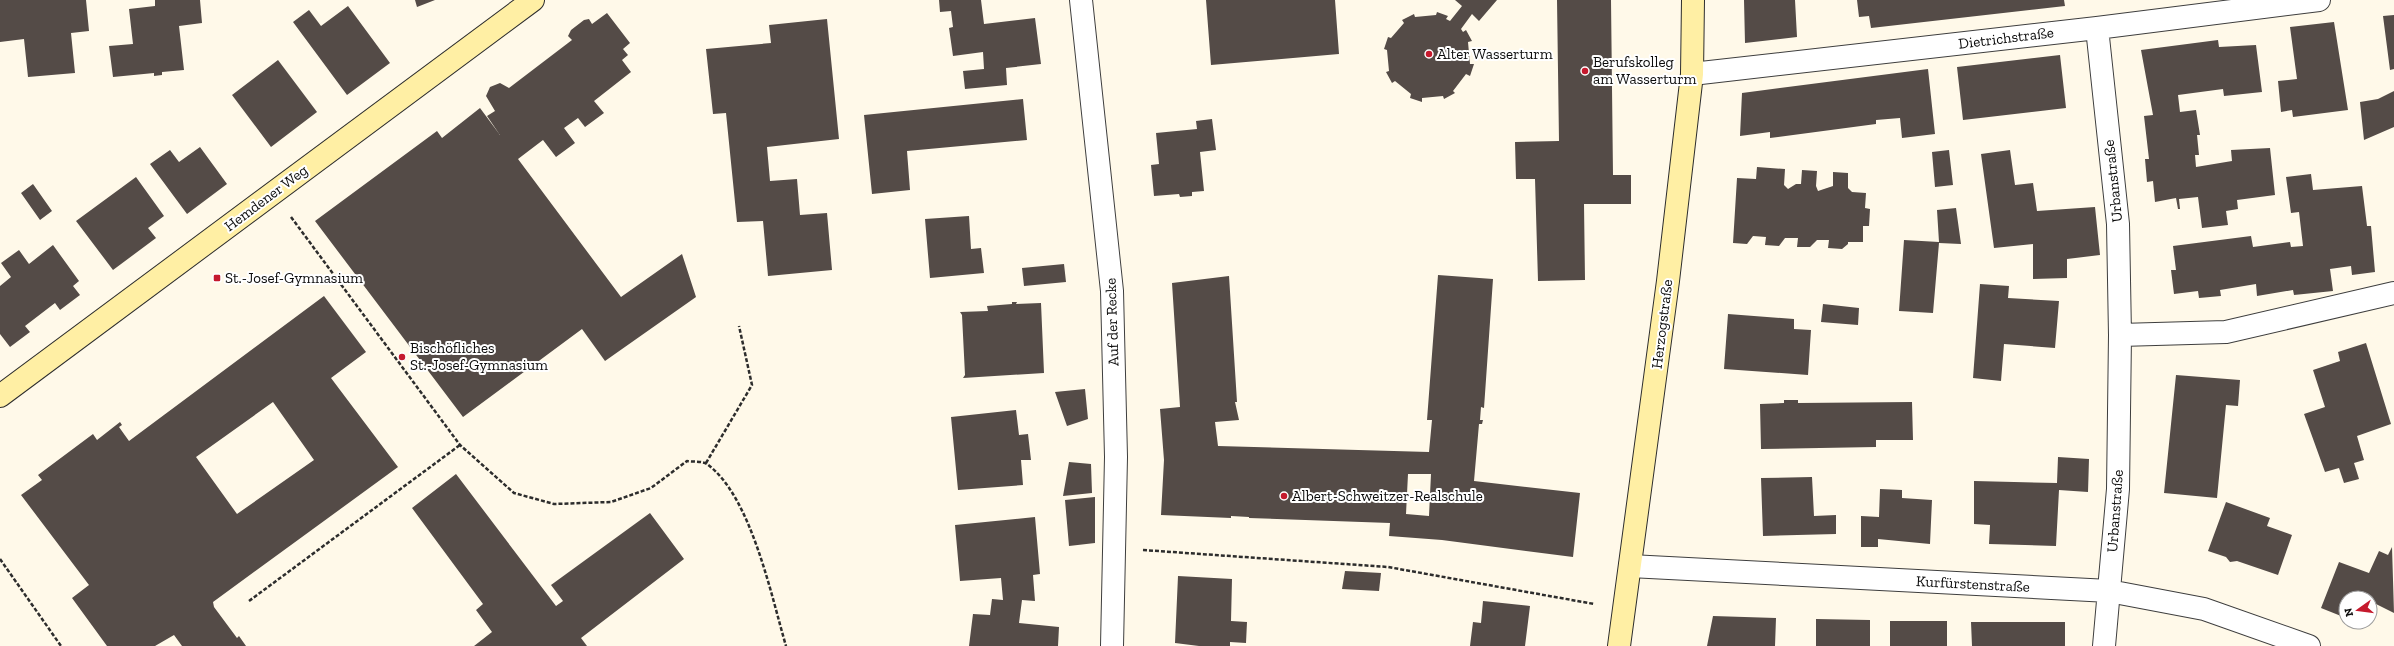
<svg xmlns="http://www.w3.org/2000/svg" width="2394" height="646" viewBox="0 0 2394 646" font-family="'Zilla Slab',serif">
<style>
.building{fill:#544b47;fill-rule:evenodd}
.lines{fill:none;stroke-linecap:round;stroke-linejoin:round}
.street-casing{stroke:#3e3e3e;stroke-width:24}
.secondary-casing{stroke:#2d2d2d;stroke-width:24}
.path{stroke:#2d2d2d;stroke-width:2.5;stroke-dasharray:4 2;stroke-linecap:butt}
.street{stroke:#fff;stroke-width:22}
.secondary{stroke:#ffefa4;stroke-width:22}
.poi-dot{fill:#c5192d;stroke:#fff;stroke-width:1.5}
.labels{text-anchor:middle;stroke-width:4;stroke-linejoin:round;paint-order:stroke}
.street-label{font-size:15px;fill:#0b0b0b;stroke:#fff}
.poi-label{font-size:15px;fill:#0b0b0b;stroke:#fff;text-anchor:start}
</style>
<rect width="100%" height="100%" fill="#fff9e9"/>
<path class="building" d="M0,0H86L89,31L71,33L75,73L28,77L24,39L0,42Z
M155,0H200L202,23L179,26L184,70L162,72V75L154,76V73L113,77L109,46L133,44L129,9L155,6Z
M415,0H435L417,7Z
M939,0H981L984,24L1035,18L1041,64L1006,68L1007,85L965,89L963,71L984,69L983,52L953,56L949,28L953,27L951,11L940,12Z
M1206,0H1335L1339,54L1211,65Z
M1455,0H1497L1479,21L1472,14L1461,29L1463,32L1466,30L1472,41L1468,42L1470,64H1474L1470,76L1466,74L1453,91L1455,93L1444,99L1443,96L1422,98V102L1410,98L1411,94L1395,81L1392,83L1386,72L1389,71L1387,50L1384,49L1388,37L1391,38L1404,23L1402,20L1414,14L1415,17L1436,15L1437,12L1448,16L1446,19L1450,21L1462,6Z
M1557,0H1611L1613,175H1631V204H1584L1585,280L1538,281L1535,179H1516L1515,142L1559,141Z
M1744,0H1795L1797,37L1745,43Z
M1857,0H2064L2065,6L1871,28L1869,16L1859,17Z
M348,6L390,63L347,95L293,22L309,10L321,26Z
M607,13L630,43L623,49L628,55L622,60L631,72L594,101L604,113L585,127L578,118L564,128L575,143L556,157L543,140L518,159L621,297L682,254L696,297L605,361L582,329L463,417L315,221L437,131L442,138L480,108L500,135L487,116L495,111L486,96L490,87L500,83L509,88L572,40L568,36L571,30L584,20L589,19L592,24Z
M2394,15V69L2390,70L2383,16Z
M827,19L839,139L767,147L770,181L797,179L800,215L827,213L832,270L768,276L763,221L737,222L726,113L713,114L706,49L771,43L769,25Z
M2334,22L2348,110L2293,117L2292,110L2281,112L2278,81L2297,79L2290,27Z
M2218,40L2219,47L2256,45L2262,92L2224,96L2223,89L2178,95L2180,112L2196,110L2200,135H2197L2199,155H2195L2196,167L2232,161L2231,150L2270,148L2275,195L2237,200L2238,209L2226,211L2228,225L2202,228L2198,197L2179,199L2180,209H2178L2176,198L2155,202L2153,181L2147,182L2145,159H2149L2144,116L2153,115L2141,50Z
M2060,55L2066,108L1963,120L1957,67Z
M278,60L317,112L271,147L232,95Z
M1928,69L1935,134L1902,138L1900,118L1876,120V124L1770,138V132L1740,136L1742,93Z
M2394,91V127L2364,140L2360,102L2378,99Z
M1023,99L1027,140L907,151L910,190L872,194L864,115Z
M1212,119L1216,150L1200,152L1204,191L1192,192V196L1180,197L1179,194L1154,196L1151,165L1159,164L1156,133L1197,129L1196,121Z
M200,147L227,184L187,214L150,164L170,150L179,162Z
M1949,150L1953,185L1935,187L1932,152Z
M2010,150L2015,185L2033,183L2037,211L2095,207L2100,255L2067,259V278L2033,279V244L1994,248L1981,154Z
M1757,167L1785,169L1784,185L1788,189L1796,184H1801L1802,170L1817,171L1816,186L1818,191L1833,186V172L1848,173V188L1852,192L1866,193L1865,208L1870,209L1869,226H1863V242H1848V244L1842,249L1828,248L1829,240H1817L1810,247H1797L1798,238H1785L1779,246L1765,245L1766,237L1753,236L1747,244L1733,243L1737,178L1756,179Z
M2311,174L2313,190L2362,186L2367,226H2371L2375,272L2352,275L2351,266L2330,269L2333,291L2294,295L2293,290L2257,296L2256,284L2220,290L2221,296L2199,298L2198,291L2174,294L2171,270H2176L2173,246L2251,236L2253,247L2290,242L2291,247L2303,246L2299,212L2291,213L2286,177Z
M136,177L164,216L148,228L156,238L113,270L76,221Z
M33,184L52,211L40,220L21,193Z
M1956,208L1961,244L1939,243L1933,313L1899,311L1904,240L1939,242L1937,210Z
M969,216L971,249L981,248L984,273L930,278L925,219Z
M53,245L79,281L73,286L80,295L60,310L55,303L25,326L30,332L10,347L0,334V286L11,277L1,263L19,250L29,264Z
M1064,264L1066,282L1024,286L1022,268Z
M1438,275L1493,279L1484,408L1481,407L1480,420H1483L1482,424H1479L1474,481L1580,493L1573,557L1442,540L1389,536L1390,523L1249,518V517L1231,516V518L1161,515L1164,460L1160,409L1180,407L1172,283L1229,276L1237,402H1235L1239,420L1215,422L1218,446L1429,452L1432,420H1427ZM1408,474H1431L1429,516L1406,514Z
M1980,284L2009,286L2008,298L2059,301L2055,348L2004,344L2001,381L1973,378Z
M324,296L366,352L331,378L398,467L213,602L214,607L237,638L239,636L246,646H182L174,635L155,646H107L72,598L89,585L21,495L42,480L38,475L93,434L97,440L120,422L122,425L119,427L129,441ZM273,402L314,460L237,514L196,457Z
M1012,302H1017L1016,304L1041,303L1044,373L963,378L965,375L962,315L960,312L988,311L987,306L1012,304Z
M1823,304L1859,308L1858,325L1821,322Z
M1728,314L1794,319V329L1811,330L1808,375L1724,369Z
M2366,343L2391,424L2357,436L2364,460L2354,463L2359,479L2344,483L2339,468L2325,472L2304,414L2325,407L2313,370L2340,361L2338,352Z
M2176,375L2240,380L2238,406L2226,405L2217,498L2164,493Z
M1085,389L1088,419L1067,426L1055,392Z
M1784,400H1798V403L1912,402L1913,440H1876V447L1761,449L1760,404L1784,403Z
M1016,410L1019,435L1028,434L1031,460H1021L1023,485L958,490L951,417Z
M2058,457L2089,459L2088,492L2059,490L2056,546L1989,544L1990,525L1974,524V481L2057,483Z
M1069,462L1091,464L1092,493L1063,496Z
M456,474L556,606L563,601L551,585L650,513L684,559L581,638L587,646H474L492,632L476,610L483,604L412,508Z
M1812,477L1814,516L1836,515V534L1763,536L1761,478Z
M1880,489L1902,490V498L1932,500L1930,544L1878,539V547H1861V516L1879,517Z
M1095,497V543L1069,546L1065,500Z
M2226,502L2270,518L2267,526L2292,535L2278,575L2237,561L2230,562L2226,557L2208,551Z
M1035,517L1040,574L1033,575L1035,601L1022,600L1019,623L1059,627L1058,646H969L973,614L990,615L992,599L1003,600L1001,578L960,581L955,525Z
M2392,547L2394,613L2370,601V598H2346V618L2321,608L2339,562L2369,573L2379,551L2388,555Z
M1345,571L1381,573L1379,591L1342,589Z
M1178,576L1232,579L1231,621L1247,622L1246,643L1230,642V646H1199L1175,643Z
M1483,601L1530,606L1525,646H1470L1473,622L1481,623Z
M1713,616L1776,618L1775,646H1707Z
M1816,619L1870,620V646H1816Z
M1890,621H1947V646H1890Z
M1971,622H2065V646H1972Z"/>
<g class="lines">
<defs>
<path id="street" d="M1081,0L1112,291L1116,457L1112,646
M2097,28L2118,224L2120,335L2118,489L2104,646
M1692,74L2097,28L2319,0
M2120,335L2226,332L2394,293
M1630,566L2109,591L2204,609L2309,646"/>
<path id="secondary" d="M0,396L533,0
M1619,646L1668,281L1692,74L1693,0"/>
</defs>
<use href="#street" class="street-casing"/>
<use href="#secondary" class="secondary-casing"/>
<path class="path" d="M291,217L460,445L514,493L554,504L611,502L651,488L687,461C692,462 703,461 707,464C751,496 771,595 786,646
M706,463L752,385L739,326
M1143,550L1388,567L1594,604
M0,559L61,646
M249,601L460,445"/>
<use href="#street" class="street"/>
<use href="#secondary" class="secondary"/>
</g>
<g class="poi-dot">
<circle cx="1429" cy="54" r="4"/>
<circle cx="1585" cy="71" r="4"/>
<rect x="213" y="274" width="8" height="8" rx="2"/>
<circle cx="402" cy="357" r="4"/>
<circle cx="1284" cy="496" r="4"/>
</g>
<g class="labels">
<g class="street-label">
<text transform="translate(2006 38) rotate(-7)" y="5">Dietrichstraße</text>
<text transform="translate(2113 181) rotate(-96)" y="5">Urbanstraße</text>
<text transform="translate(266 198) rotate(-37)" y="5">Hemdener Weg</text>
<text transform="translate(1112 322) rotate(-92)" y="5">Auf der Recke</text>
<text transform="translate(1662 324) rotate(-83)" y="5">Herzogstraße</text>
<text transform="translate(2115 511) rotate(-86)" y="5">Urbanstraße</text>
<text transform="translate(1973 584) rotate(3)" y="5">Kurfürstenstraße</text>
</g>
<g class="poi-label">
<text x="1437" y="59">Alter Wasserturm</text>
<text x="1593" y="67">Berufskolleg<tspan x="1593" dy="17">am Wasserturm</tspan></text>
<text x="225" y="283">St.-Josef-Gymnasium</text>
<text x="410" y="353">Bischöfliches<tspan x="410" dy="17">St.-Josef-Gymnasium</tspan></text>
<text x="1292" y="501">Albert-Schweitzer-Realschule</text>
</g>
</g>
<g transform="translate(2358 610) rotate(256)"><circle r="19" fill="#ffffff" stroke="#9d9d9d"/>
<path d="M0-3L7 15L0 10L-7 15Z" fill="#c5192d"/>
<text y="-6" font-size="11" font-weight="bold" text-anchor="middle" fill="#0b0b0b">N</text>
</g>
</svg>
